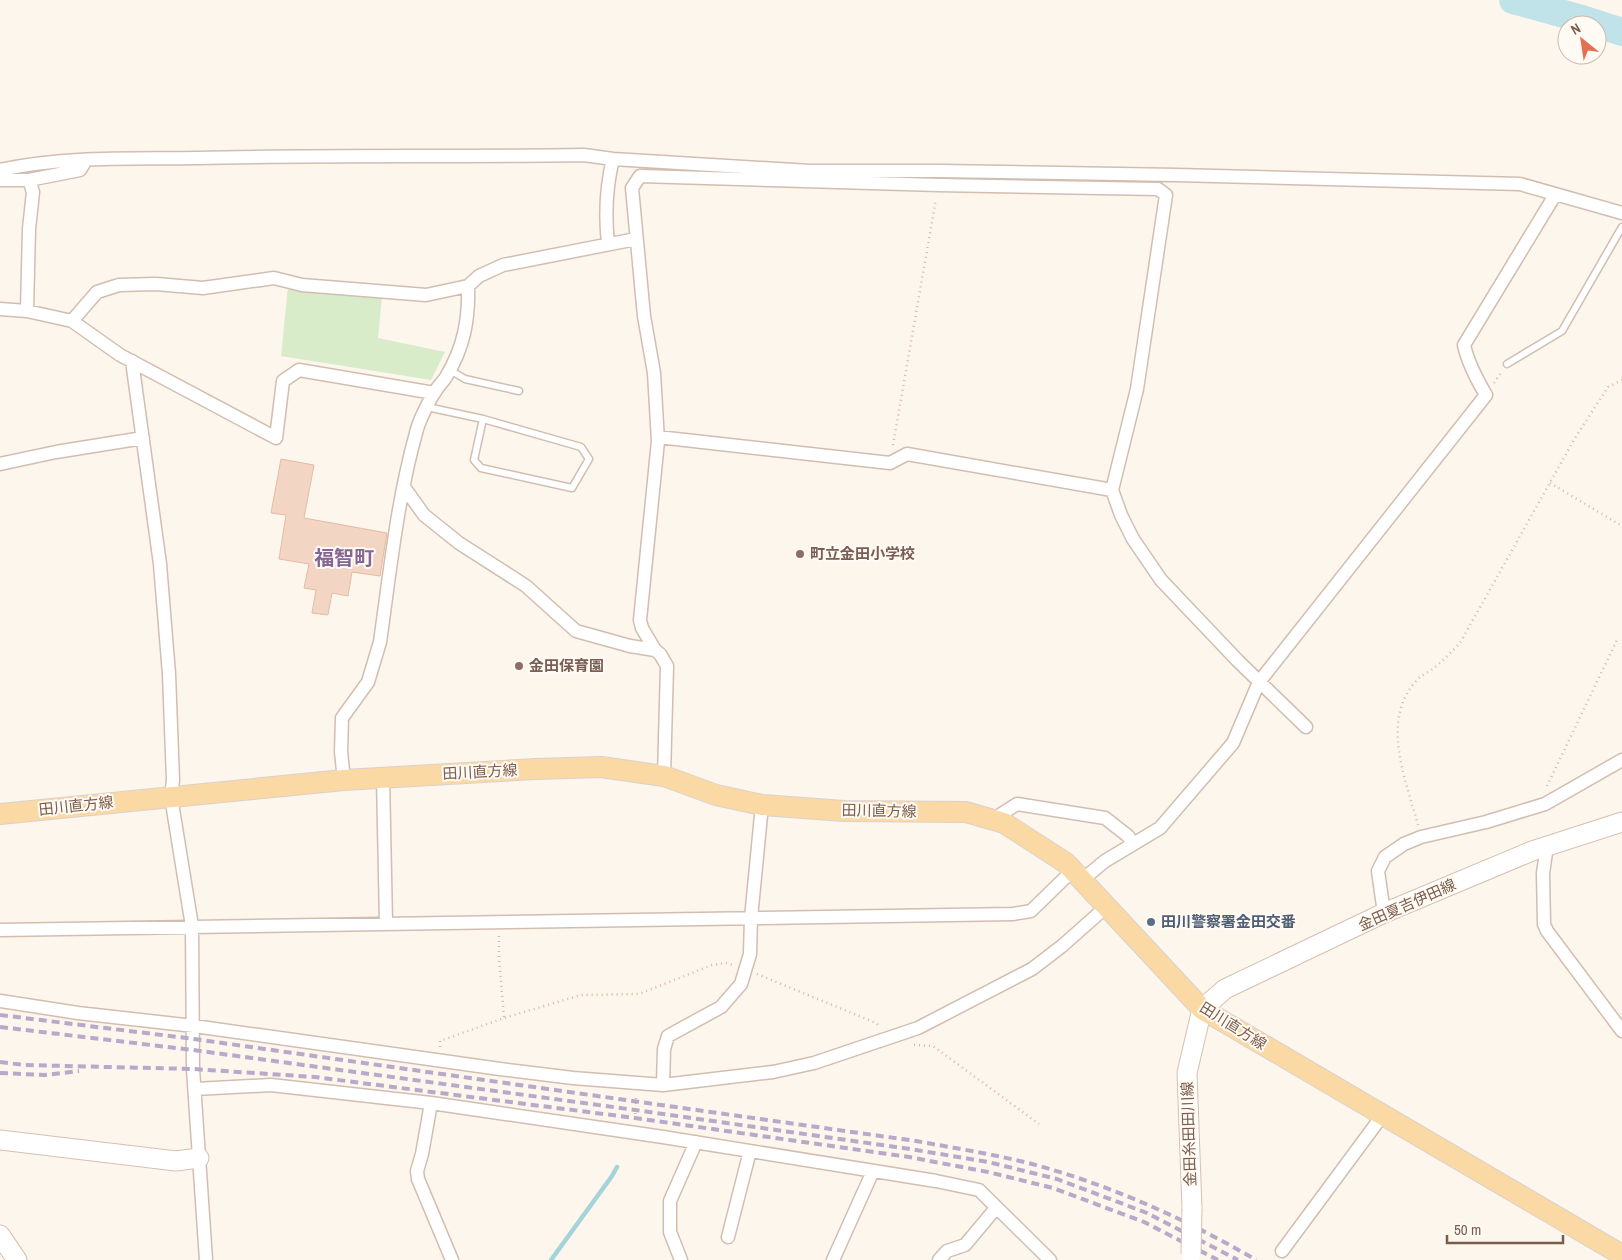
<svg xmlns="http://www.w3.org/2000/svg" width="1622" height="1260" viewBox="0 0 1622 1260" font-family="'Archivo Narrow','Noto Sans JP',sans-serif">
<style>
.green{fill:#d8ecc9}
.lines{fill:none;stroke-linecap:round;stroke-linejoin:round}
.stream{stroke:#a5d3da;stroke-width:4.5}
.river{stroke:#bfe3e8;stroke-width:28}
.building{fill:#f3d5c3;stroke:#e6bba3}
.lane-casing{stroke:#d1beb0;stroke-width:9}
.street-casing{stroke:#d1beb0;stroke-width:15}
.secondary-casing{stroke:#d6c0b0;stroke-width:21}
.primary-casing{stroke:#dad1cd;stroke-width:22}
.path{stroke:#d9b8a5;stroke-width:2.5;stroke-dasharray:1 4;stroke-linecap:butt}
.lane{stroke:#fff;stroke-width:6}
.street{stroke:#fff;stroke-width:12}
.secondary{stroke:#fff;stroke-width:19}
.primary{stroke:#fbd9a5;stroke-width:20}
.rail{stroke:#b9a8c9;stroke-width:4;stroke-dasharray:8 5;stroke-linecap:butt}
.secondary-bridge-casing{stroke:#d6c0b0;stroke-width:21;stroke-linecap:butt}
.secondary-bridge{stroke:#fff;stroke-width:19}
.education-dot{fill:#8d6e63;stroke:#fffaf3;stroke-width:2}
.service-dot{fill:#5c6f8a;stroke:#fffaf3;stroke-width:2}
.labels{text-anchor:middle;stroke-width:4;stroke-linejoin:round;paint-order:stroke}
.education-label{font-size:15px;font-weight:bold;fill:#785e54;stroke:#fffaf3;text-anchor:start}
.street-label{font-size:15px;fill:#7a5c4d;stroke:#fffaf3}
.service-label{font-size:15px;font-weight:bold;fill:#4e5e75;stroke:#fffaf3;text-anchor:start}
.district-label{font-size:20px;font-weight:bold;fill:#846695;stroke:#fffaf3}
</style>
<rect width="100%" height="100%" fill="#fdf6ec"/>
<path class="green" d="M288,286L382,297L378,338L445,352L431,380L281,356Z"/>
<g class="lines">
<path class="stream" d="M551,1260L612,1176L617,1167"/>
<path class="river" d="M1513,0L1582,19L1622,32"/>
</g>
<path class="building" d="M281,459L314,465L304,518L387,533L380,576L352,572L348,596L332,593L328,615L312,613L316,590L304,588L309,564L279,559L286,515L271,513Z"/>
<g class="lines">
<defs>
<path id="lane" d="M1507,364L1562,331L1622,227
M450,370L465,379L519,391
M427,407L483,419L581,447L589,459L572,488L481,468L474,460L483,419"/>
<path id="street" d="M0,170C64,156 131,159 197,158C326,155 455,157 584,155L613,159L810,171H940L1177,175L1520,184L1622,213
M0,180H29L33,192L29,229L27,311
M29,180L80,170L86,160
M608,244C605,216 606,187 613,159
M0,309L27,311L72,321L120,355L276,438L283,381L299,370L434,393
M72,321L97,292L119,285L156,284L203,288L274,278L302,285L426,295L468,286L479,276L503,265L636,239
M132,361L160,564L169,674L173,780L171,797L192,926L193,1069L206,1260
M658,437L890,463L907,454L1112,490
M0,464L56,452L143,438
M404,487L424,515L459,543L526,586L576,631L630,646L655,650L660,654L667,666L664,776
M655,650L642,628L640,620L658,441L654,373L644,316L632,188L640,176L938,185L1158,189L1166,195L1137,389L1112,490L1121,515L1133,539L1161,580L1238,661L1306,727
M383,778L386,923
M344,780L341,752L342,718L368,682L380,642C390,572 397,501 416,433C418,423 429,400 435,392C438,386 443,382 446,377C464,347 469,320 468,286
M992,820L1017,804L1105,818L1128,836L1133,844
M1547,846L1543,873L1544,924L1547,931L1622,1031
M1082,880L1105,861L1160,828L1233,743L1259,682L1486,395C1477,380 1468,363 1464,345L1555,195
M1384,913L1378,871L1385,857L1404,844L1421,837L1486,822L1545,804L1622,760
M0,930L1013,914L1031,911L1073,870
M0,1001L78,1013L194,1026L500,1069L573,1078L663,1085L773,1072L814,1063L918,1028L1032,969L1062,946L1106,907
M663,1085L664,1049L668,1036L721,1007L741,984L750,954L751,918L762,805
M195,1089L271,1085L431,1103L663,1137L936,1181L979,1190L1050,1260
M431,1103L422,1154L417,1171L418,1179L452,1260
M728,1237L750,1151
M1282,1251L1382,1116
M681,1260L670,1232V1201L696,1142
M833,1260L873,1171
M939,1260L947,1251L965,1245L996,1208"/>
<path id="secondary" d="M0,1140L176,1161L199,1158
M1192,1209L1187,1073L1202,1009L1225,989L1384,913L1532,851L1622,822
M0,1235L17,1260"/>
<path id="primary" d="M0,814L344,780L536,769L601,767L664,776L716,795L762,805L844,811L966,812L1004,823L1066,863L1202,1009L1622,1255"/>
</defs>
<use href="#lane" class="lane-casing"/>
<use href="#street" class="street-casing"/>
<use href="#secondary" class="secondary-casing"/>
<use href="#primary" class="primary-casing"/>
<path class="path" d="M1494,383L1501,373
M893,445L936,199
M1550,483L1622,526
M1547,786L1617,640
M1418,825C1406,780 1380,721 1416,681C1421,675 1429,672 1435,667C1444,660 1452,651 1460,643L1575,438L1608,387L1622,380
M499,936V958L504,1017
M757,974L876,1023L880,1027
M914,1045L933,1046L1039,1124
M440,1047V1041L504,1018L581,995L639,994L712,965L726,963L733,965
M635,1119L636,1097"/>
<use href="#lane" class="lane"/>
<use href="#street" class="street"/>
<use href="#secondary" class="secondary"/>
<use href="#primary" class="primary"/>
<path class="rail" d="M0,1015L194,1039L916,1141C954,1148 993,1154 1032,1164C1110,1185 1186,1219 1256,1260
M0,1027L193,1050L635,1110L910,1149L988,1162L1057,1179L1147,1213L1238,1260
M0,1062L24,1065L193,1069L315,1077L635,1118L909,1157L988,1172L1053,1188L1144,1222L1218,1260
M0,1073L45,1075L79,1071"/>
<defs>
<path id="secondary-bridge" d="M1191,1254L1192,1209"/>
</defs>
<use href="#secondary-bridge" class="secondary-bridge-casing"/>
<use href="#secondary-bridge" class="secondary-bridge"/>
</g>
<g class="education-dot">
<circle cx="800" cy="554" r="5"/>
<circle cx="519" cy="666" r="5"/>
</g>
<circle class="service-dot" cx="1151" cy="922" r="5"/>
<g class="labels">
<g class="education-label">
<text x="810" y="559">町立金田小学校</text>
<text x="529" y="671">金田保育園</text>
</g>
<g class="street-label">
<text transform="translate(480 772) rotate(-3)" y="5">田川直方線</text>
<text transform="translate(76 806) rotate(-6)" y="5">田川直方線</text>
<text transform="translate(879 811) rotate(1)" y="5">田川直方線</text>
<text transform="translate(1407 905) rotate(-24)" y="5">金田夏吉伊田線</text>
<text transform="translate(1233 1026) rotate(32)" y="5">田川直方線</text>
<text transform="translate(1189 1134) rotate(-92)" y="5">金田糸田田川線</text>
</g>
<g class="service-label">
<text x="1161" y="927">田川警察署金田交番</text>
</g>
<g class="district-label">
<text x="344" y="565">福智町</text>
</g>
</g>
<g transform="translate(1582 40) rotate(330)"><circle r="24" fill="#fffaf3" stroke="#cabbb1"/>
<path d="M0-4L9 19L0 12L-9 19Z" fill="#e76f51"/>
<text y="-8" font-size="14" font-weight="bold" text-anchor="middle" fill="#7a5c4d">N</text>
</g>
<path d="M1447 1235v8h116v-8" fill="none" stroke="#7a5c4d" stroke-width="2.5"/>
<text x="1454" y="1235" font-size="15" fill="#7a5c4d" stroke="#fffaf3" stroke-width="4" paint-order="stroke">50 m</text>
</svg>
